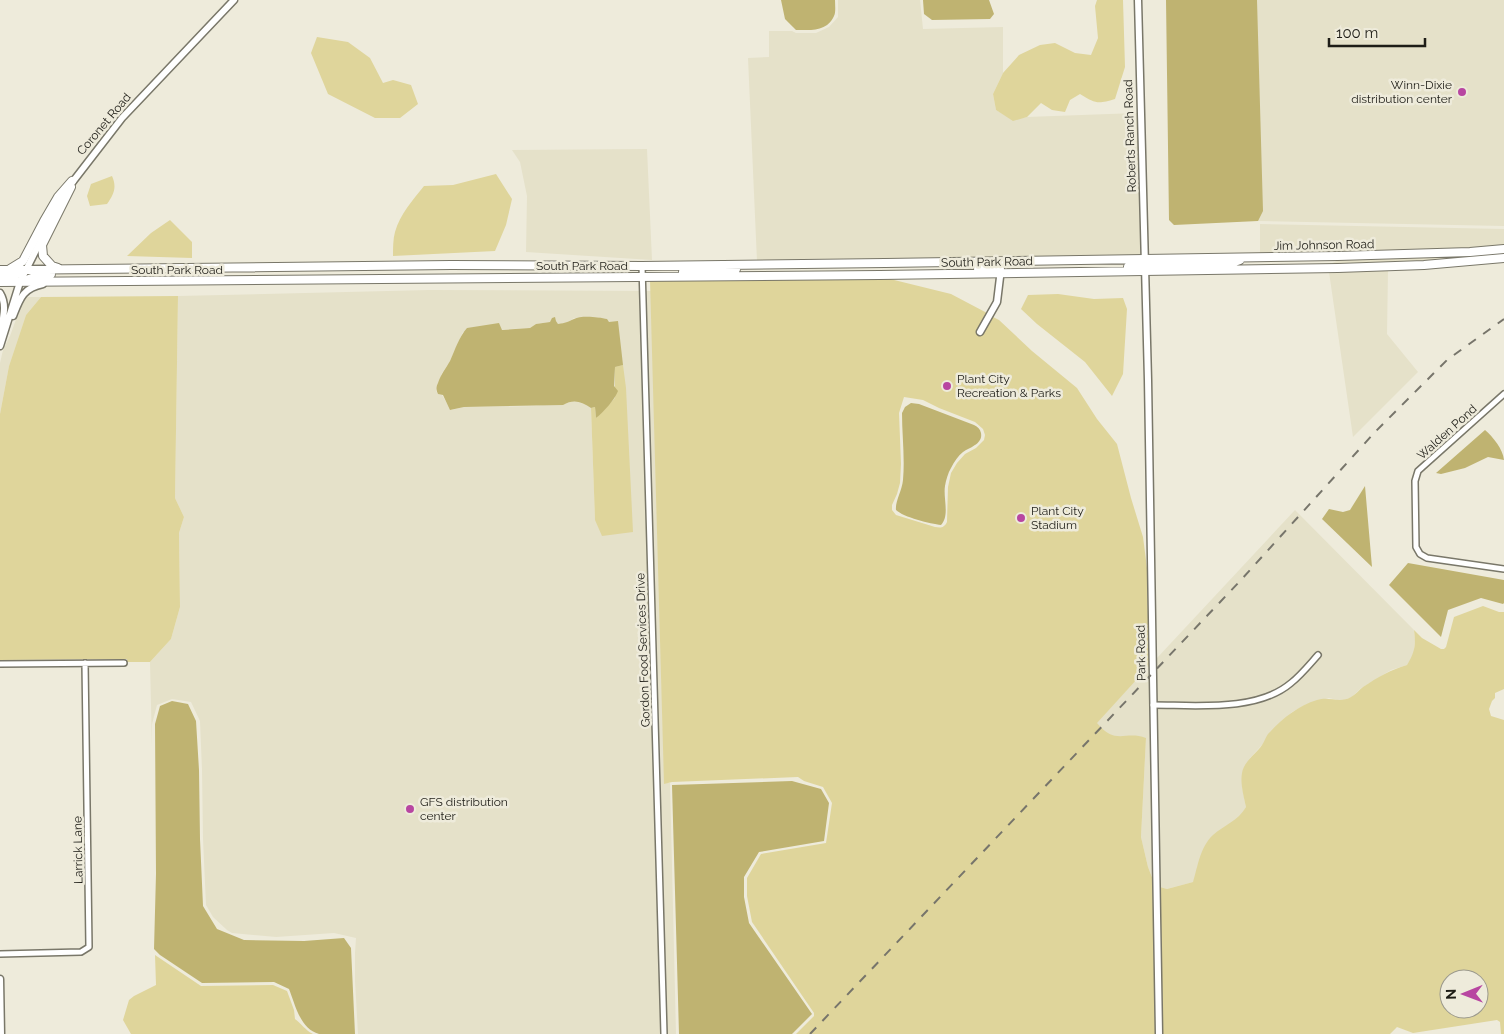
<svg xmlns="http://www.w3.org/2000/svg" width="1504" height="1034" viewBox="0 0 1504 1034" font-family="Raleway,sans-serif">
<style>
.built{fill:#e5e1c9;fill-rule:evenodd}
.green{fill:#dfd59b;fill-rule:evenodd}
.water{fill:#bfb371}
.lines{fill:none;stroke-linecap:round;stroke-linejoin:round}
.minor-casing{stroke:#797769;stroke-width:8}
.tertiary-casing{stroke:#797769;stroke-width:9}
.primary-casing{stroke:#797769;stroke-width:10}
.minor{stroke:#fff;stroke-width:5}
.tertiary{stroke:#fff;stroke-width:6}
.primary{stroke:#fff;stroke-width:8}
.rail{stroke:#77756b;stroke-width:2;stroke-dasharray:9 9;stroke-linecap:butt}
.poi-dot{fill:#b846a1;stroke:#eeebdb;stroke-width:2}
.labels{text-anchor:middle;stroke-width:5;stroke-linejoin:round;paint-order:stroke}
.poi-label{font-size:12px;fill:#1e1d17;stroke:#eeebdb;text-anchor:start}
.street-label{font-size:12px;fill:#1e1d17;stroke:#eeebdb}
</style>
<rect width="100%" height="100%" fill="#eeebdb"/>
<path class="built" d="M838,0H920L923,29L1003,27V73L993,94L996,110L1013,120L1027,117L1137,113L1141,256L757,261L748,58L769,57V31H792L796,33H816L829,27L838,17Z
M1256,0H1504V226L1258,221Z
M647,149L652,260L526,252L527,196L520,162L512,150Z
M1260,224L1504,229V246L1470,249L1260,254Z
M1504,252V255L1424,262L1328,265L1339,260L1471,256Z
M1388,270L1387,334L1418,372L1353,437L1329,272Z
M429,290L651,291L664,768V783H670L676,1034H358L355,981V953L356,938L334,933L276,937L232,933L227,930L213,917L206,905L203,839L202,770L200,721L191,702L172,699L157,705L152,724V747L150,662L171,639L180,607L179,533L184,517L175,498L178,296ZM598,317L608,322L595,520L591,408L585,403L571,401L536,406L464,407L451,410L442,395L438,394L436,391L442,373L449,363L463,332L530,328L536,324L550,322L555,318L556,321L558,324L567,323L574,318H579Z
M26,297H41L26,315L9,366L0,414V363L3,350L10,336L22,303Z
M1295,510L1414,630L1415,640L1414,654L1407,665L1391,670L1360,689L1352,697L1341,701L1329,698L1305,705L1292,712L1250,758L1242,787L1246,807L1241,816L1227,826L1193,882L1167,889L1160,887L1157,658Z
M1149,666L1150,705L1153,880L1148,867L1141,837L1146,738L1114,737L1102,729L1096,723Z"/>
<path class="green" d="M1097,0H1123L1125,67L1115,99C1098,104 1096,104 1080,94L1070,100L1065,112L1052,110L1041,103L1027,117L1013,121L996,110L993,94L1003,73L1019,55L1040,45L1055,43L1075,53L1091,55L1098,38L1095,6Z
M317,37L348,42L370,58L383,83L393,80L411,85L418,104L400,118H375L328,94L311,53Z
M496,174L512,199L506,225L495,251L393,256C393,248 393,239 395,232C400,214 413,200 424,186L453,185Z
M112,176C117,187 114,194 107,204L90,206L87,196L91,184Z
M170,220L192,242V258L127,256L151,233Z
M886,278L951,294L987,313L976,333L982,336L993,317L999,320L1032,351L1077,388L1097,419L1117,444L1131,498L1143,537L1147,568L1149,666L1097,723C1116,746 1125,730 1146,738L1141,837L1148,867L1153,880L1156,1034H796L814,1016V1013L752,922L747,896V878L761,854L826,843L832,803L823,787L804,781L798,777L672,782L664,784L650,280ZM904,397L923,400L939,408L975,422L983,429L985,435L984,440L976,448L965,454L957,463L951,473L948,487L947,522C944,528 941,528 935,527L896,515L892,510V505L897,494L900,483L901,464L899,413Z
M1058,294L1094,299L1123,298L1127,309L1123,374L1112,396L1085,362L1037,324L1021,309L1028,295Z
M178,296L175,498L184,517L179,533L180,607L171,639L150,662H127V659L0,660V414L9,366L26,315L41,297Z
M623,365L626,388L633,532L602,536L595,520L591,408L595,407L596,418L615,398V367Z
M1483,606L1499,612H1504V689L1495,693V698L1492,701L1489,709L1491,716L1504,720V1034H1501L1500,1022L1497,1020L1413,1033L1397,1027L1390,1034H1163L1160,887L1167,889L1193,882C1198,866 1200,847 1213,835C1224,825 1238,821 1246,807C1244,797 1240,784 1242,773C1244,761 1256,754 1262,745C1265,741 1266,735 1270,732C1283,718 1299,705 1317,700C1330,696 1339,704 1351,697C1355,695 1359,690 1363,687C1378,677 1390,670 1407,665C1415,652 1416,645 1414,630L1422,638L1441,649H1444L1446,647L1454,617ZM1449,979H1479V1009H1449Z
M155,955L201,986L273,985L287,991L294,1010L295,1019C302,1024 305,1030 313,1034H131L123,1020L129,1000L134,996L156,985Z"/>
<path class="water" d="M781,0H835C835,5 836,12 834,16C827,32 810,30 796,30L785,19Z
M923,0H989L994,14L990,19L932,20L924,14Z
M1166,0H1257L1263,211L1258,221L1174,225L1169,220Z
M555,317L556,321L558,324C566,323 567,322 574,319C581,315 599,317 607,319L609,322L618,321L623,365L615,367L614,386L618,391C615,399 603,413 596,418L595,407L591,408C581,401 573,399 563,405L464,407L450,410L443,395L438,394C436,390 436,387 438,383C441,374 446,368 450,361C455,350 459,337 467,328L499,323L502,330L530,328L536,324L550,322L552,318Z
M911,403L919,404L974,425C978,427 980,429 981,433C983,444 970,447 963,452C958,456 954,462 951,468C948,473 946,480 945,486C943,498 950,516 941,525C931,524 903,517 896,510C895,501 902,491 903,480C905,458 902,435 902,413L905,407Z
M1485,430C1493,437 1503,449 1504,460L1488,457L1465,468L1441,474L1436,473Z
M1365,486L1372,567L1322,519L1329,509L1343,512L1350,510Z
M1408,563L1504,580V603L1503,604L1481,598L1448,610L1441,637L1389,585Z
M172,701L188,704L196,721L199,770L200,839L203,906L217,929L244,940L304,941L344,938L351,948L355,1034C345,1034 328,1034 319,1034C300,1029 295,1004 289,989L274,982L202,983L160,955L154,949L156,874L155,724L160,706Z
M792,781L821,789L829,803L824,841L759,852L744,877V897L749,923L812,1014L792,1034H679L672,785Z"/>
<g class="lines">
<defs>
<path id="minor" d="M642,266L664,1034
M1504,394L1418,471L1415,481L1416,547L1420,554L1427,558L1504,569
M0,664L124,663
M1153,705C1195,705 1257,712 1291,683C1301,675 1309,665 1318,655
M0,954L81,952L89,947L85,663"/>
<path id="tertiary" d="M1138,0L1148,380L1159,1034
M71,184L122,118L234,0
M0,293C8,306 2,320 0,335
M13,316C20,298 23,288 43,284
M980,332L997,302L1001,269
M0,346L20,282L56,210
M0,979L1,1034"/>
<path id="primary" d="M1128,267L1145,265L1229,264L1240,260
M58,268L52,266L43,256L42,245L71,187
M10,269L23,261L44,221L58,197L72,181
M978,269H984L1002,264
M0,270L451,265L642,266L885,263L1338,256L1470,252L1504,249
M683,272L736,269
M0,278L13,276L24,271
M26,280L43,274H51
M0,282L880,275L1338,268L1424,265L1504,258"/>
</defs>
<use href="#minor" class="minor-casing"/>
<use href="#tertiary" class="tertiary-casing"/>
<use href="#primary" class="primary-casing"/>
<use href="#minor" class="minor"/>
<use href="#tertiary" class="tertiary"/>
<use href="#primary" class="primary"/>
<path class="rail" d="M810,1034L1241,580L1375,432L1447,360L1504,319"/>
</g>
<g class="poi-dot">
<circle cx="1462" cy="92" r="5"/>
<circle cx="947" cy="386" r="5"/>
<circle cx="1021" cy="518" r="5"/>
<circle cx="410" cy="809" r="5"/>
</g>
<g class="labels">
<g class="poi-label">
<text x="1452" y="89" text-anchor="end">Winn-Dixie<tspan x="1452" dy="14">distribution center</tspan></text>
<text x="957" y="383">Plant City<tspan x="957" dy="14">Recreation &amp; Parks</tspan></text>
<text x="1031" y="515">Plant City<tspan x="1031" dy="14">Stadium</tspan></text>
<text x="420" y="806">GFS distribution<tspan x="420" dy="14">center</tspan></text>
</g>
<g class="street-label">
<text transform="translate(104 124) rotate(-50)" y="4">Coronet Road</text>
<text transform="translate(1130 136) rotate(-92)" y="4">Roberts Ranch Road</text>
<text transform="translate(1324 245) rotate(-1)" y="4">Jim Johnson Road</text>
<text transform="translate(987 262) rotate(-1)" y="4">South Park Road</text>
<text x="582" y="270">South Park Road</text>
<text x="177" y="274">South Park Road</text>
<text transform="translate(1447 432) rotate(-42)" y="4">Walden Pond</text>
<text transform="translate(643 650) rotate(-92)" y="4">Gordon Food Services Drive</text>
<text transform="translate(1141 653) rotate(-91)" y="4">Park Road</text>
<text transform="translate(78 850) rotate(-91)" y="4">Larrick Lane</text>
</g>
</g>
<g transform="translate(1464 994) rotate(269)"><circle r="24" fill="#eeebdb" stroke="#9b998d"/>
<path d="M0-4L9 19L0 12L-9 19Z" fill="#b846a1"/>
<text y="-8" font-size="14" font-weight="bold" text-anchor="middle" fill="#1e1d17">N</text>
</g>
<path d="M1329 38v8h96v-8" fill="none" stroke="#1e1d17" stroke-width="2.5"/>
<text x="1336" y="38" font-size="15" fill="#1e1d17" stroke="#eeebdb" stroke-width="4" paint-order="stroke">100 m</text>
</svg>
